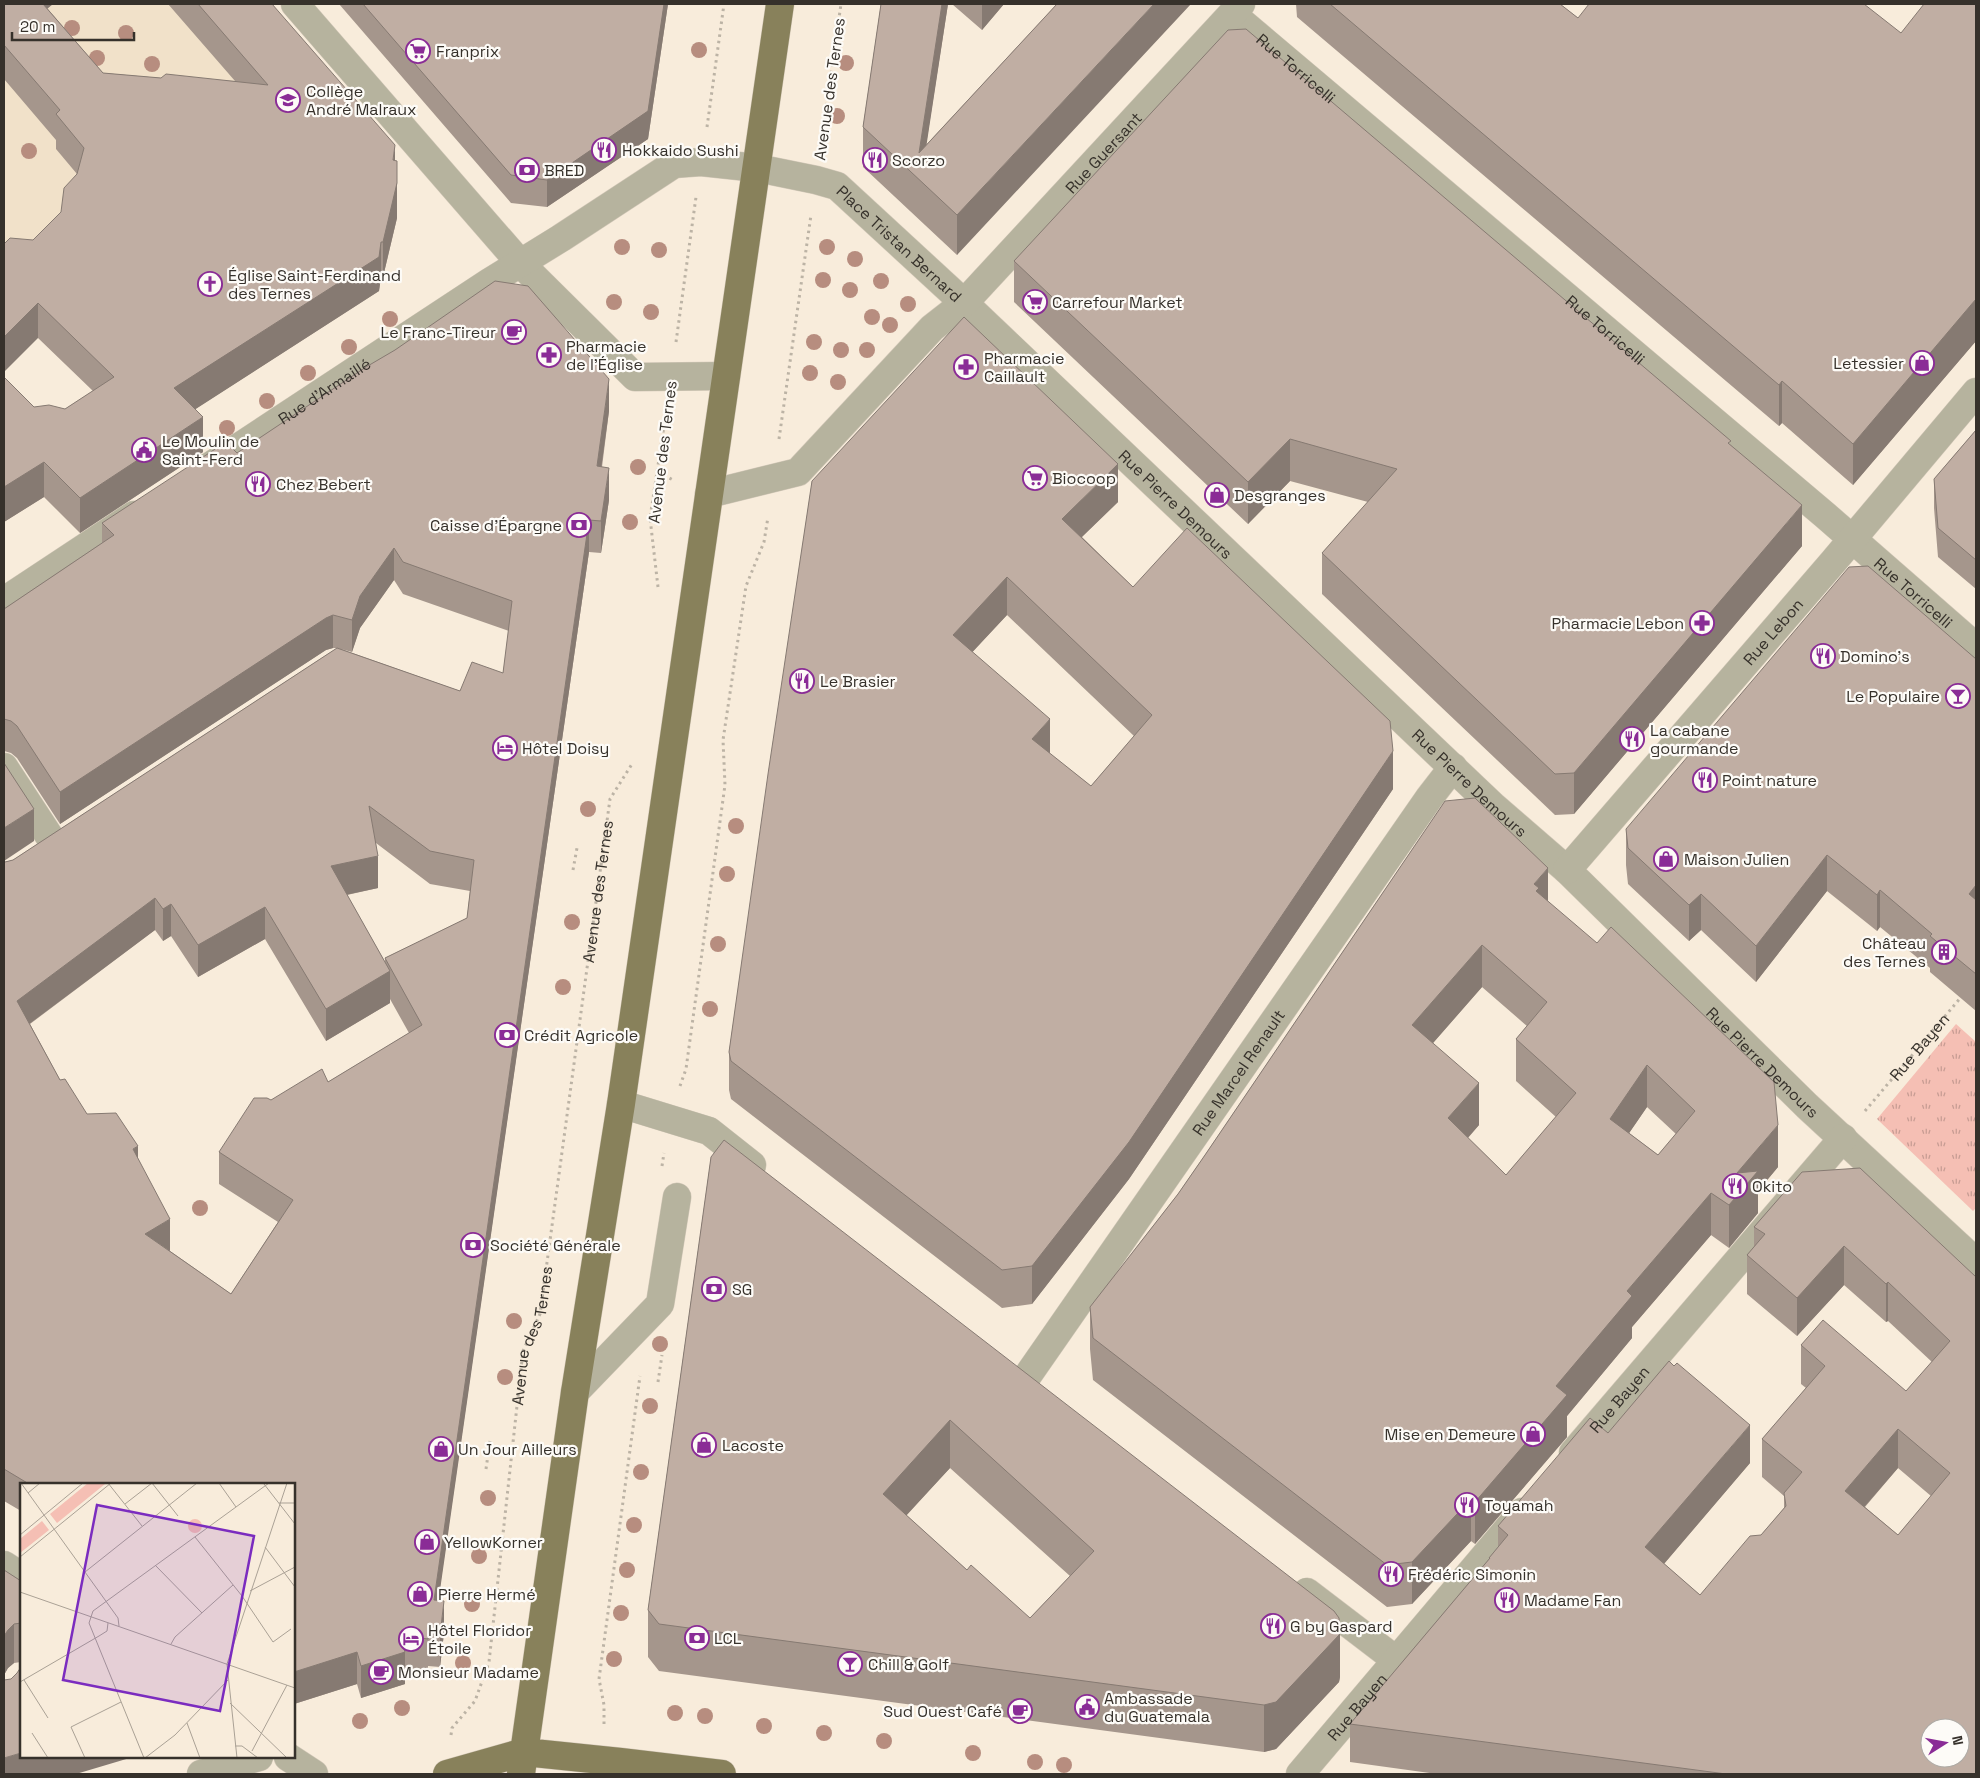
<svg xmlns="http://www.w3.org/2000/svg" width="1980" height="1778" viewBox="0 0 1980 1778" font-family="'Space Grotesk',sans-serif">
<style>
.built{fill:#f1e1c9}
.park{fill:url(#park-tufts)}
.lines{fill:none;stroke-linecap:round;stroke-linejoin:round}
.minor-casing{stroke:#d5cabb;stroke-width:29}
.major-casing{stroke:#d5cabb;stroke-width:29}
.path{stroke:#bcb3a5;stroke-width:3;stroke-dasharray:2.5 4;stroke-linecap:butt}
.minor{stroke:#b6b39e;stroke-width:28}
.major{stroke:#88815b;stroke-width:28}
.tree{fill:#b78d7f}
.wall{fill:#a5968c;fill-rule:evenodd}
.shaded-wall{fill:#867a72}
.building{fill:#c0aea3;stroke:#867a72;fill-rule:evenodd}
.labels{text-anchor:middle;stroke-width:4.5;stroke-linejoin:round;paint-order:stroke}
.poi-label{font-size:16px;fill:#36312b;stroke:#fdfbf7;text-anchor:start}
.street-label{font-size:16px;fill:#36312b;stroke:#fdfbf7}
.inset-road{fill:none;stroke:#aaa195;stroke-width:1}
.view{fill:#7b2cbf;fill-opacity:0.15;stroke:#7b2cbf;stroke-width:2.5}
.inset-edge{fill:none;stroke:#36312b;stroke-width:2.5}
</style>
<defs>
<pattern id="park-tufts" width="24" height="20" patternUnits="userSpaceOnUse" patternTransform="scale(1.25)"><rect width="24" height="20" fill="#f5bfb4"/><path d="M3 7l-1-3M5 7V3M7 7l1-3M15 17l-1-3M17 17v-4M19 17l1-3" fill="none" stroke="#c79c93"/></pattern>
</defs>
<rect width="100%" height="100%" fill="#f8ecdb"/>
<path class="built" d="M4,4H242L358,138L4,278Z"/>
<path class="park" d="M1956,1024L1976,1042V1208L1973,1211L1877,1119Z"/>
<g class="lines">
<defs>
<g id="minor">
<path d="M295,4L520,263L635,377L726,376"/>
<path id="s3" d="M1232,14L1826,516L1976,647"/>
<path id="s4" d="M204,470L488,283L561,238L674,164L701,162L757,168L816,180L837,186L964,303L1492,805L1567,870L1807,1106L1976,1262"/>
<path id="s5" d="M709,494L798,472L932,328L964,303L1241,4"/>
<path d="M4,601L134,515"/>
<path d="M4,767L55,845"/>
<path id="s6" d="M1567,870L1833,562L1976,392"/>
<path d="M621,1104L709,1131L752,1165"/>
<path id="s7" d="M1026,1378L1429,798L1453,767"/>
<path d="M575,1392L660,1304L677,1197"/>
<path id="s8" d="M1573,1453L1843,1138"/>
<path d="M4,1565L21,1576"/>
<path d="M1307,1592L1396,1660"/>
<path d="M288,1757L314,1774"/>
<path d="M201,1774L259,1757"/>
<path id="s9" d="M1300,1774L1522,1512"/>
</g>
<path id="major" d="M447,1774L524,1752L621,1762L722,1774
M521,1774L575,1392L621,1104L780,4"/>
</defs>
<use href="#minor" class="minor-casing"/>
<use href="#major" class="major-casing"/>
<g class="path">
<path d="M707,127L724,4"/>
<path d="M821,144L841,4"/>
<path d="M676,342L696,197"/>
<path d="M779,439L811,215"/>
<path d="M658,472L675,481"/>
<path d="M658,587L650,518L666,413"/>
<path d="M573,870L577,848"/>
<path d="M680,1086L686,1069L725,785L723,740L746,586L764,542L768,517"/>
<path id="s1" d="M1865,1111L1962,996"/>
<path d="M662,1166L664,1153"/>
<path d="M658,1382L662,1355"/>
<path d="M486,1469L490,1441"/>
<path d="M604,1724V1705L599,1679L640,1376"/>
<path id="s2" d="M451,1735L452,1728L475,1701L489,1662L523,1351L540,1314L610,799L632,764"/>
</g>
<use href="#minor" class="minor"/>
<use href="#major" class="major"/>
</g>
<g class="tree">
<circle cx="72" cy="28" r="8"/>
<circle cx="126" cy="33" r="8"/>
<circle cx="699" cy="50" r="8"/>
<circle cx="97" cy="58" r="8"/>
<circle cx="846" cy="63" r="8"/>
<circle cx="152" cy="64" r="8"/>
<circle cx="837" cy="116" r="8"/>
<circle cx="29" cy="151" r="8"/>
<circle cx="622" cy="247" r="8"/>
<circle cx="827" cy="247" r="8"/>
<circle cx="659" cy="250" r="8"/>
<circle cx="855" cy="259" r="8"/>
<circle cx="823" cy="280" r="8"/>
<circle cx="881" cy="281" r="8"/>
<circle cx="850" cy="290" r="8"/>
<circle cx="614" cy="302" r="8"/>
<circle cx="908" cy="304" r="8"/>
<circle cx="651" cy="312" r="8"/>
<circle cx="872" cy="317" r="8"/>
<circle cx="390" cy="319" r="8"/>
<circle cx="890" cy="325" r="8"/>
<circle cx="814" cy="342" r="8"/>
<circle cx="349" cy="347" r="8"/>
<circle cx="841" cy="350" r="8"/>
<circle cx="867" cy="350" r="8"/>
<circle cx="308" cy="373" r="8"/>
<circle cx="810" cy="373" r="8"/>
<circle cx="838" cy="382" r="8"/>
<circle cx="267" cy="401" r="8"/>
<circle cx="227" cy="428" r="8"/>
<circle cx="638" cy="467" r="8"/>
<circle cx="630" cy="522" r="8"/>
<circle cx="588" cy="809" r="8"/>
<circle cx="736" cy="826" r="8"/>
<circle cx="727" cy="874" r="8"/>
<circle cx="572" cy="922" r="8"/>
<circle cx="718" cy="944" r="8"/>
<circle cx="563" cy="987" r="8"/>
<circle cx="710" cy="1009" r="8"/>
<circle cx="200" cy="1208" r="8"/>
<circle cx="514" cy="1321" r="8"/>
<circle cx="660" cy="1344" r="8"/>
<circle cx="505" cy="1377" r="8"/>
<circle cx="650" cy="1406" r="8"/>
<circle cx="641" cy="1472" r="8"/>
<circle cx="488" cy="1498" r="8"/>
<circle cx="634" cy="1525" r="8"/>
<circle cx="479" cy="1556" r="8"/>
<circle cx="627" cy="1570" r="8"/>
<circle cx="472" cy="1604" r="8"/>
<circle cx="621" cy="1613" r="8"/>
<circle cx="614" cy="1659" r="8"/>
<circle cx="463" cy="1663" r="8"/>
<circle cx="402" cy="1708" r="8"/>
<circle cx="675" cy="1713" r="8"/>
<circle cx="705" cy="1716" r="8"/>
<circle cx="360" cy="1721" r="8"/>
<circle cx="764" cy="1726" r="8"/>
<circle cx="824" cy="1733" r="8"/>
<circle cx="884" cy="1741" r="8"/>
<circle cx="973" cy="1753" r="8"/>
<circle cx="1035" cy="1762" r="8"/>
<circle cx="1064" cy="1765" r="8"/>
</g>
<path class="wall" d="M4,4H53L47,8L103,73L161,78L235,81L168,4H272L395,161L397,196V218L383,277H381L379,291L195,409L203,452L80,533L44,497L4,522V377L34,407L65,409L93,391L38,338L33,240L61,212L77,174L56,149V140L4,79Z
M339,4H668L648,139L547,207L511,203Z
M881,4H948L926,145L1057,4L957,255L863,167V127Z
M952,4H1004L982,30Z
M1296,4H1560L1578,18L1901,33L1976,4V341L1853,485L1782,423L1779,426L1297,17Z
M1014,261L1731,445L1802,546L1574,814L1555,815L1322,594V553L1368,502L1290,481L1248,524L1014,302Z
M609,411L602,467L609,500L601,553L589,552L564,726L438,1600L444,1633L440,1667L428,1666V1671L405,1668V1684L361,1698L357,1684L294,1704V1484H21V1511L4,1501V862H5L13,860L337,648H333L326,650L60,824L17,758L11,753L4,751V609L102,543V523L237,453ZM394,580L403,594L509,631L503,673L460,691L341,649L352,652L360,628ZM376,843L430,884L470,891L467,918L385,958V962L347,895L378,888ZM155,930L163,941L171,936L198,977L265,939L326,1041L390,1003V999L409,1033L328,1082L271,1100L219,1152V1184L278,1222L231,1294L170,1251L138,1159L87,1114L60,1080L30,1024Z
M1976,430V589L1938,557L1934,508V479Z
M812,481L1118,502L1082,537L1133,587L1393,789L1129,1179L1032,1304L1002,1308L731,1099L729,1090V1052ZM1007,615L1134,736L1091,786L1050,754L972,652Z
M1976,659V1011L1930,972V968L1880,927L1877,931L1827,891L1756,982L1701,930L1689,941L1628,884L1626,865V829Z
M1445,801L1548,901L1778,1167L1758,1191V1213L1729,1248L1711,1235L1632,1327V1338L1567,1416V1437L1475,1544L1471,1541L1412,1604L1387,1607L1093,1380L1090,1349V1307L1178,1194L1205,1155ZM1482,987L1527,1026L1516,1039V1081L1556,1117L1506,1175L1468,1138L1479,1125L1433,1043ZM1647,1107L1676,1134L1658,1155L1629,1133Z
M711,1157L1340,1677L1339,1682L1276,1749L1264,1752L659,1671L648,1657V1610ZM950,1468L1070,1576L1030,1618L967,1570L906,1515Z
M1802,1172L1976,1277V1774H1437L1350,1762V1724L1489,1559V1558L1498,1547V1526L1608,1433L1750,1463L1664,1564L1700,1595L1761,1535L1784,1508V1496L1762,1477V1439L1806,1388L1801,1384V1345L1906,1391L1932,1362L1888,1321L1886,1322L1844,1285L1797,1336L1747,1294V1255L1754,1247V1227ZM1898,1468L1931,1496L1898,1535L1865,1507Z
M4,1570L21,1581V1662L14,1663L8,1668L4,1675Z"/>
<path class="shaded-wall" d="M30,4H53L30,23Z
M664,4H668L648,139L547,207V180Z
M942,4H948L921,181L919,153Z
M982,4H1004L982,30Z
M1154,4H1191L957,255V215Z
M395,145V180L393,160Z
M397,161V218L383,277V242Z
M381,242V277L379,291L174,423V388Z
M1976,299V341L1853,485V444Z
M38,303V338L4,372V337Z
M609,379V411L597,498V466Z
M1782,381V423L1779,426V385Z
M203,417V452L80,533V498Z
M1290,439V481L1248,524V482Z
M44,462V497L4,522V487Z
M1118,464V502L1062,556V519Z
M609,468V500L601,553V521Z
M1802,505V546L1574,814V773Z
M589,520V552L434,1632V1600Z
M394,548V580L360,628L352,652V620L360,596Z
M1007,577V615L953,673V635Z
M333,615V648L326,650L60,824V792L326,618Z
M1050,719V757L1032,739Z
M1393,751V789L1129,1179L1032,1304V1266Z
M34,809V841L4,861V828Z
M1827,855V891L1756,982V946Z
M378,856V888L331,898V866Z
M1548,868V910L1539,922L1534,884Z
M1976,885V921L1969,894Z
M1880,890V927L1877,931V895Z
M1701,894V930L1689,941V905Z
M155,898V930L17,1033V1001Z
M171,904V936L163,941V909Z
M265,907V939L198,977V945Z
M1482,945V987L1412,1067V1025Z
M390,971V1003L326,1041V1009Z
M1647,1065V1107L1610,1161V1119Z
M1479,1083V1125L1448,1160V1118Z
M1778,1125V1167L1758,1191V1213L1729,1248V1205L1737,1173Z
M138,1146V1178L133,1149Z
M1711,1193V1235L1632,1327V1338L1567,1416V1437L1475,1544V1502L1556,1386L1627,1291Z
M170,1219V1251L145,1234Z
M1844,1246V1285L1797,1336V1298Z
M1888,1282V1321L1886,1322V1284Z
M950,1420V1468L883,1541V1494Z
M1750,1425V1463L1645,1586V1547Z
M1898,1429V1468L1845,1529V1491Z
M1471,1499V1541L1412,1604V1562Z
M444,1601V1633L440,1667V1635Z
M14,1624V1663L8,1668L4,1675V1636L8,1630Z
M1340,1629V1677L1339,1682L1276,1749L1264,1752V1705Z
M357,1652V1684L294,1704V1672Z
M405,1652V1684L361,1698V1666Z
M21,1753V1757H133L76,1774H4V1758Z"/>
<path class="building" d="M4,4H43L103,73L161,78L166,74L268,85L198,4H272L395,145L393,160L397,161V183L383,242H381L379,257L174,388L203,417L80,498L44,462L4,487V377L34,407L49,405L65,409L114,377L38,303L4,337V244L10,238L33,240L61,212L64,188L77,174L84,148L56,114L60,110L4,45Z
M363,4H664L648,111L547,180L511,175Z
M881,4H942L919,153L1057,4H1154L957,215L863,127Z
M1330,4H1560L1578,18L1589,4H1864L1901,33L1924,4H1976V299L1853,444L1782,381L1779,385Z
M1246,29L1731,441L1728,443L1802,505L1574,773L1555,774L1322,553L1397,469L1290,439L1248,482L1014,261L1228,30Z
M495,281L528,286L609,379L597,466L609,468L601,521L589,520L564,694L434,1600L444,1601L440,1635L428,1633V1639L400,1635L405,1652L361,1666L357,1652L294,1672V1484H29L4,1469V862H5L13,860L337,648L460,691L472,662L503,673L512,601L403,562L394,548L360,596L352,620L333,615L326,618L60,792L17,726L11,721L4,719V609L114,535L102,523L226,442L237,453L366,367L395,350ZM369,806L430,851L474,860L467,918L385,958L422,1025L328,1082L322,1069L271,1100L267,1098H254L219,1152L293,1200L231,1294L145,1234L170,1219L133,1149L138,1146L116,1113L87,1114L65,1079L60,1080L17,1001L155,898L163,909L171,904L198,945L265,907L326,1009L390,971L331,866L378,856Z
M964,317L1118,464L1062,519L1133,587L1187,528L1390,721L1393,751L1129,1142L1032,1266L1002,1270L731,1061L729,1052L768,774L812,481ZM1007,577L1152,715L1091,786L1032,739L1050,719L953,635Z
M1976,430V560L1938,528L1934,479Z
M1868,566L1976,659V885L1969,894L1976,900V974L1930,936L1932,934L1880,890L1877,895L1827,855L1756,946L1701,894L1689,905L1628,848L1626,829L1849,567Z
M4,763L34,809L4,828Z
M1475,798L1548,868L1534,884L1539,888L1536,891L1597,943L1611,927L1774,1082L1778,1125L1737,1173L1758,1171L1729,1205L1711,1193L1627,1291L1632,1296L1556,1386L1567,1395L1475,1502L1471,1499L1412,1562L1387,1565L1093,1338L1090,1307L1178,1194L1205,1155L1445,801ZM1482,945L1547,1002L1516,1039L1576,1093L1506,1175L1448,1118L1479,1083L1412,1025ZM1647,1065L1695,1111L1658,1155L1610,1119Z
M724,1140L1334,1611L1339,1618L1340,1629L1339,1635L1276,1702L1264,1705L659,1624L648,1610L711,1157ZM950,1420L1094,1551L1030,1618L971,1565L967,1570L883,1494Z
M1860,1168L1976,1277V1774H1726L1350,1724L1490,1558H1489L1508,1535L1498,1526L1590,1418L1608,1433L1669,1361L1674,1366L1677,1363L1750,1425L1645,1547L1700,1595L1750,1536L1761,1535L1786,1506L1784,1493L1802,1472L1762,1439L1825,1366L1801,1345L1823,1320L1906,1391L1950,1341L1888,1282L1886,1284L1844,1246L1797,1298L1747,1255L1765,1234L1754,1227L1802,1172ZM1898,1429L1950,1473L1898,1535L1845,1491ZM1930,1728H1960V1758H1930Z
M4,1570L21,1581V1623L14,1624L8,1630L4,1636Z
M21,1667V1753L4,1758V1680L11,1679L17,1673Z"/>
<defs>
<symbol id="supermarket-ring" viewBox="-11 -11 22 22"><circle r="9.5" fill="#fdfbf7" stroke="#8a2c96" stroke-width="1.5"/><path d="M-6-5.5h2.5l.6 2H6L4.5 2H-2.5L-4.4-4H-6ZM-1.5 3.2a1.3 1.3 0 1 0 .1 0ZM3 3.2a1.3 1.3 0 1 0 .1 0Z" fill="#8a2c96"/></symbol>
<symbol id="school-ring" viewBox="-11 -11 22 22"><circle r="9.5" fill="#fdfbf7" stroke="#8a2c96" stroke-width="1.5"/><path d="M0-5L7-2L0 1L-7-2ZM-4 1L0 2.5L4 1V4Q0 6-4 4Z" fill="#8a2c96"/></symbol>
<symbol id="restaurant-ring" viewBox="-11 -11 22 22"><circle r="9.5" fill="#fdfbf7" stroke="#8a2c96" stroke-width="1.5"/><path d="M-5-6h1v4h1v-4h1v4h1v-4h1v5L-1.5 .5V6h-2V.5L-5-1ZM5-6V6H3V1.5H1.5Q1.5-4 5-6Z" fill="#8a2c96"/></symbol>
<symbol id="bank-ring" viewBox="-11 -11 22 22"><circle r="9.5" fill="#fdfbf7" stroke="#8a2c96" stroke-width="1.5"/><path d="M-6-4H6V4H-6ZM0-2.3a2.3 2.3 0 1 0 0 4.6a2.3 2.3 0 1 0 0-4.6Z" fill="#8a2c96"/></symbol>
<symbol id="church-ring" viewBox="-11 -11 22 22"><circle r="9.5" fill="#fdfbf7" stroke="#8a2c96" stroke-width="1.5"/><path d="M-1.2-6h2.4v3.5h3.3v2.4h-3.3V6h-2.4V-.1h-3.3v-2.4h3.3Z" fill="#8a2c96"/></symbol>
<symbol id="cafe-ring" viewBox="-11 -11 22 22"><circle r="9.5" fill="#fdfbf7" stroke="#8a2c96" stroke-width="1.5"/><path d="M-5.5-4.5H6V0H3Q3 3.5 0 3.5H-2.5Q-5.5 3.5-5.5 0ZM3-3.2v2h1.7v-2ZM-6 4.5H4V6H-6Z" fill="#8a2c96"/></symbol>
<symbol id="pharmacy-ring" viewBox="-11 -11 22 22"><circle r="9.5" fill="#fdfbf7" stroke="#8a2c96" stroke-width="1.5"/><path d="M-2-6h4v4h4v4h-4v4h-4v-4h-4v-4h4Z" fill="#8a2c96"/></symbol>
<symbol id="shop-ring" viewBox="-11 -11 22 22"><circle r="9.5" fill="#fdfbf7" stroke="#8a2c96" stroke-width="1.5"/><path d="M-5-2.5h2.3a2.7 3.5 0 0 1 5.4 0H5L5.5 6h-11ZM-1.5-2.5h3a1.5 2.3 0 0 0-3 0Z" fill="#8a2c96"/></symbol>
<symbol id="civic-ring" viewBox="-11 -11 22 22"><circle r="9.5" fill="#fdfbf7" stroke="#8a2c96" stroke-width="1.5"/><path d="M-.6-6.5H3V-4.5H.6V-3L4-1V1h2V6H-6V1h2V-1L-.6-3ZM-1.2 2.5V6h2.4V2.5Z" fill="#8a2c96"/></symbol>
<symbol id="bar-ring" viewBox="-11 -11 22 22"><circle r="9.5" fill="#fdfbf7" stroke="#8a2c96" stroke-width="1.5"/><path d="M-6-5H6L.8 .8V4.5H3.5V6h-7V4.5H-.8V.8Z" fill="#8a2c96"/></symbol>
<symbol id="hotel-ring" viewBox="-11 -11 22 22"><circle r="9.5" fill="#fdfbf7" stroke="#8a2c96" stroke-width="1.5"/><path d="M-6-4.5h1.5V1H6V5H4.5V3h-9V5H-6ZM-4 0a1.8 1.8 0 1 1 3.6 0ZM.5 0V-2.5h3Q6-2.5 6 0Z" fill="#8a2c96"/></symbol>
<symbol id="building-ring" viewBox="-11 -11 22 22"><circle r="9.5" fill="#fdfbf7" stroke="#8a2c96" stroke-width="1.5"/><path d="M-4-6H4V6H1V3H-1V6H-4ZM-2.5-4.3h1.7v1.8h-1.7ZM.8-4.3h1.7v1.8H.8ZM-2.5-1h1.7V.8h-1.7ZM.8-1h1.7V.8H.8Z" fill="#8a2c96"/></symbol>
</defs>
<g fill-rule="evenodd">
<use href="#supermarket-ring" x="404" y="37" width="28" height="28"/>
<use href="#school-ring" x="274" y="86" width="28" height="28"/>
<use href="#restaurant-ring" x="590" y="136" width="28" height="28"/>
<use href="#restaurant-ring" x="861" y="146" width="28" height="28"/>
<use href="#bank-ring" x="513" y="156" width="28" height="28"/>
<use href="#church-ring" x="196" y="270" width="28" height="28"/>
<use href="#supermarket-ring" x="1021" y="288" width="28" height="28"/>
<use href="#cafe-ring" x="500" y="318" width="28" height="28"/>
<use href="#pharmacy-ring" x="535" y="341" width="28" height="28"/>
<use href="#shop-ring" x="1908" y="349" width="28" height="28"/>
<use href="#pharmacy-ring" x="952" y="353" width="28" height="28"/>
<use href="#civic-ring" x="130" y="436" width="28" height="28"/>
<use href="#supermarket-ring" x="1021" y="464" width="28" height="28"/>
<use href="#restaurant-ring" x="244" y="470" width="28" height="28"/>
<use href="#shop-ring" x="1203" y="481" width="28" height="28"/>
<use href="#bank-ring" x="565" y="511" width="28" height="28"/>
<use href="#pharmacy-ring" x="1688" y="609" width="28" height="28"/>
<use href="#restaurant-ring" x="1809" y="642" width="28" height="28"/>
<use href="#restaurant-ring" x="788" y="667" width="28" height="28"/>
<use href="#bar-ring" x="1944" y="682" width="28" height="28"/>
<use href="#restaurant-ring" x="1618" y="725" width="28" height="28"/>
<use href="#hotel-ring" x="491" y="734" width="28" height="28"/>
<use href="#restaurant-ring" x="1691" y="766" width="28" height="28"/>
<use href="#shop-ring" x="1652" y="845" width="28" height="28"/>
<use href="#building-ring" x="1930" y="938" width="28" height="28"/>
<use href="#bank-ring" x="493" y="1021" width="28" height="28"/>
<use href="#restaurant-ring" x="1721" y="1172" width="28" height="28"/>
<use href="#bank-ring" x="459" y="1231" width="28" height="28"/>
<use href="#bank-ring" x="700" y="1275" width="28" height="28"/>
<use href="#shop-ring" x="1519" y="1420" width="28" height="28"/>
<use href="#shop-ring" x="690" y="1431" width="28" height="28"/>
<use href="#shop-ring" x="427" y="1435" width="28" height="28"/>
<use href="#restaurant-ring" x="1453" y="1491" width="28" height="28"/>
<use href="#shop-ring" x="413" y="1528" width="28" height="28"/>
<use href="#restaurant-ring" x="1377" y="1560" width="28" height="28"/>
<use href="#shop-ring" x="406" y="1580" width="28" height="28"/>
<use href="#restaurant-ring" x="1493" y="1586" width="28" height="28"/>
<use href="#restaurant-ring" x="1259" y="1612" width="28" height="28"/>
<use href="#bank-ring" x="683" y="1624" width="28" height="28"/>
<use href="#hotel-ring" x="397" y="1625" width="28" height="28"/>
<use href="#bar-ring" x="836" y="1650" width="28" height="28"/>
<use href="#cafe-ring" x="367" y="1658" width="28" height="28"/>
<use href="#civic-ring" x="1073" y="1693" width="28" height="28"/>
<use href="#cafe-ring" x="1006" y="1697" width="28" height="28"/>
</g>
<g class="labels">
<g class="poi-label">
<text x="436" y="57">Franprix</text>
<text x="306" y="97">Collège<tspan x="306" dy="18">André Malraux</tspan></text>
<text x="622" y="156">Hokkaido Sushi</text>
<text x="892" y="166">Scorzo</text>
<text x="544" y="176">BRED</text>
<text x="228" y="281">Église Saint-Ferdinand<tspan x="228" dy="18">des Ternes</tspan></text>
<text x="1052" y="308">Carrefour Market</text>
<text x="496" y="338" text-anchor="end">Le Franc-Tireur</text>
<text x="566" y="352">Pharmacie<tspan x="566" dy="18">de l'Église</tspan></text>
<text x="984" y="364">Pharmacie<tspan x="984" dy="18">Caillault</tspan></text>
<text x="1904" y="369" text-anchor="end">Letessier</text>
<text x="162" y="447">Le Moulin de<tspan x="162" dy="18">Saint-Ferd</tspan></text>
<text x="1052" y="484">Biocoop</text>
<text x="276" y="490">Chez Bebert</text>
<text x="1234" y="501">Desgranges</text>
<text x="562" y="531" text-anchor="end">Caisse d'Épargne</text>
<text x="1684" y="629" text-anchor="end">Pharmacie Lebon</text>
<text x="1840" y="662">Domino's</text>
<text x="820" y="687">Le Brasier</text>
<text x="1940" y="702" text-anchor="end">Le Populaire</text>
<text x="1650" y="736">La cabane<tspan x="1650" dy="18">gourmande</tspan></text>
<text x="522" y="754">Hôtel Doisy</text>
<text x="1722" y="786">Point nature</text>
<text x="1684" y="865">Maison Julien</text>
<text x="1926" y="949" text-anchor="end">Château<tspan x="1926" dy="18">des Ternes</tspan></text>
<text x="524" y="1041">Crédit Agricole</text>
<text x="1752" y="1192">Okito</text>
<text x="490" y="1251">Société Générale</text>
<text x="732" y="1295">SG</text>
<text x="1516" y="1440" text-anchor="end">Mise en Demeure</text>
<text x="722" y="1451">Lacoste</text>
<text x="458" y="1455">Un Jour Ailleurs</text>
<text x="1484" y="1511">Toyamah</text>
<text x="444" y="1548">YellowKorner</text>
<text x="1408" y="1580">Frédéric Simonin</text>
<text x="438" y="1600">Pierre Hermé</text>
<text x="1524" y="1606">Madame Fan</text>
<text x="1290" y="1632">G by Gaspard</text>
<text x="428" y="1636">Hôtel Floridor<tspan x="428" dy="18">Étoile</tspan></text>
<text x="714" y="1644">LCL</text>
<text x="868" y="1670">Chill &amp; Golf</text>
<text x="398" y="1678">Monsieur Madame</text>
<text x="1104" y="1704">Ambassade<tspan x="1104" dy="18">du Guatemala</tspan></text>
<text x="1002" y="1717" text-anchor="end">Sud Ouest Café</text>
</g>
<g class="street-label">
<text dy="6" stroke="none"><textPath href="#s3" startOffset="84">Rue Torricelli</textPath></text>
<text transform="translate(829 89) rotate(-82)" y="6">Avenue des Ternes</text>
<text dy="6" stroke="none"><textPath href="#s5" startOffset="534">Rue Guersant</textPath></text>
<text dy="6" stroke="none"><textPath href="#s4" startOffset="811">Place Tristan Bernard</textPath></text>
<text dy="6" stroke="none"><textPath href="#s3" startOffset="489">Rue Torricelli</textPath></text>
<text dy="6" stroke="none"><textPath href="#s4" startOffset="144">Rue d'Armaillé</textPath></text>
<text transform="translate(662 452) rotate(-83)" y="6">Avenue des Ternes</text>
<text dy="6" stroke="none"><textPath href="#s4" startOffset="1191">Rue Pierre Demours</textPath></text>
<text dy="6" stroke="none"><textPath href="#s3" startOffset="894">Rue Torricelli</textPath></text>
<text dy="6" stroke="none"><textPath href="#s6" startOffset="315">Rue Lebon</textPath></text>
<text dy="6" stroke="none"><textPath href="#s4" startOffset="1596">Rue Pierre Demours</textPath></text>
<text dy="6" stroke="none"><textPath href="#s2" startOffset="864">Avenue des Ternes</textPath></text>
<text dy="6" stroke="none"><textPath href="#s1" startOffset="84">Rue Bayen</textPath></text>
<text dy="6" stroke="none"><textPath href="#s4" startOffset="2001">Rue Pierre Demours</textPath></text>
<text dy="6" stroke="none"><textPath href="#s7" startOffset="372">Rue Marcel Renault</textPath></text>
<text dy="6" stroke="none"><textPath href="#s2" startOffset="414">Avenue des Ternes</textPath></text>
<text dy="6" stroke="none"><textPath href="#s8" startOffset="71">Rue Bayen</textPath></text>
<text dy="6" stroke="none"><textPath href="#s9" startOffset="88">Rue Bayen</textPath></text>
</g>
</g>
<g transform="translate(20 1483)">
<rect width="275" height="275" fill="#f8ecdb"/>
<path d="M68,0L85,1L37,40L30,31ZM168 43a7 7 0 1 1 14 0a7 7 0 1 1-14 0ZM22,38L29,47L0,70V56Z" fill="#f5bfb4"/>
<path class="inset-road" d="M1,0L98,135L99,143M88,0L122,43M132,0L158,33M199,0L216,24M244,1L275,41M8,10L20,0M259,20H275M105,21L132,0M0,52L63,0M175,54L222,113L253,159L271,146M245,64L275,104M0,74L91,0M135,82L182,130M65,89L177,0M230,108L275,84M0,109L275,205M151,161L155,154L213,102M4,197L28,235M0,199L79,153L87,148L88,140M210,220L267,275M167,240L180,275M12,250L28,275M215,263H222L238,275M232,268L267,202M65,275L51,244L101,219M124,275L69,140L73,128L249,0M125,275L155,252L208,197M217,275L207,181L267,0"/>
<path class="view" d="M77,22L234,53L200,228L43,197Z"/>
<rect width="275" height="275" class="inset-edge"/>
</g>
<rect width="1980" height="1778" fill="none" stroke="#36312b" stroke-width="10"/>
<g transform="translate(1945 1743) rotate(79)"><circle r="24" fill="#fdfbf7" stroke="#adaaa5"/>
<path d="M0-4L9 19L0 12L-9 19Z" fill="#8a2c96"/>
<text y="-8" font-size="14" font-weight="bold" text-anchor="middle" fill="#36312b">N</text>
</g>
<path d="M12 32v8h122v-8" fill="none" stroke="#36312b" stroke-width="2.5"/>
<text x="20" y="32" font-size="15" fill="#36312b" stroke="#fdfbf7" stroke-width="4" paint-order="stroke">20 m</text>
</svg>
